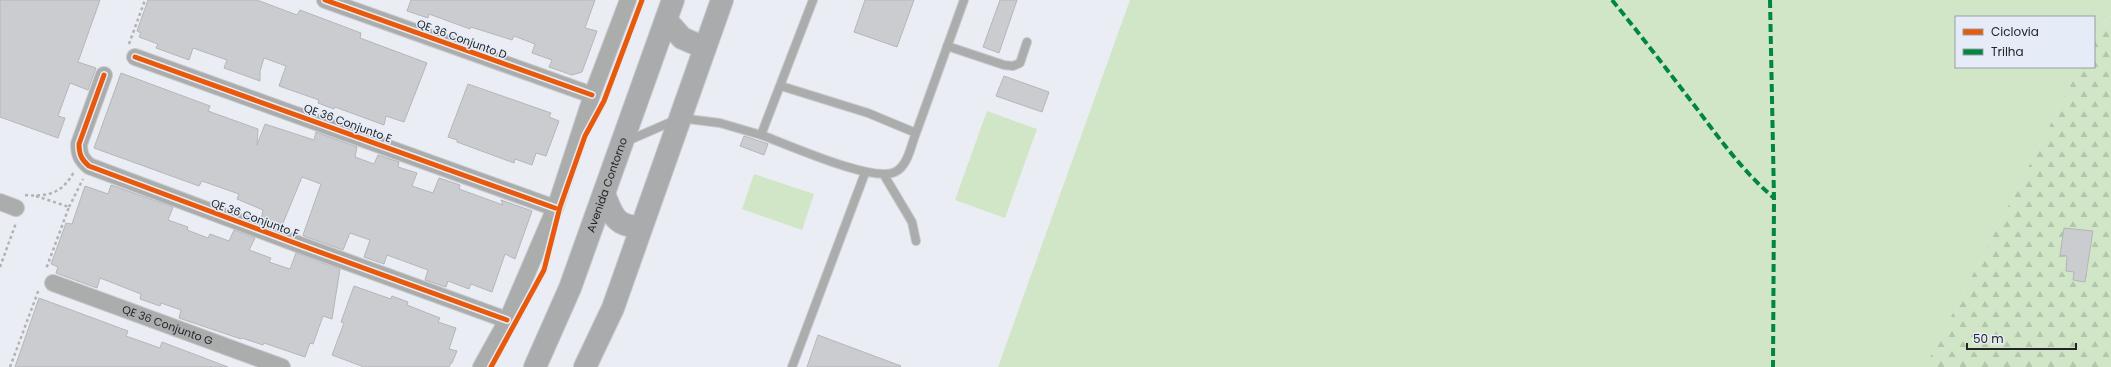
<svg xmlns="http://www.w3.org/2000/svg" width="2111" height="367" viewBox="0 0 2111 367" font-family="Poppins,sans-serif">
<style>
.green{fill:#d1e6c6}
.forest{fill:url(#forest-firs)}
.building{fill:#caccd0;stroke:#b4b6ba}
.lines{fill:none;stroke-linecap:round;stroke-linejoin:round}
.lane-casing{stroke:#c7cace;stroke-width:10}
.street-casing{stroke:#c7cace;stroke-width:18}
.secondary-casing{stroke:#c7cace;stroke-width:24}
.path{stroke:#b1b2b4;stroke-width:2.5;stroke-dasharray:3 3;stroke-linecap:butt}
.lane{stroke:#abacac;stroke-width:8}
.street{stroke:#abacac;stroke-width:16}
.secondary{stroke:#aaabac;stroke-width:22}
.quiet{stroke:#00873e;stroke-width:4;stroke-dasharray:8 4;stroke-linecap:butt}
.cycleway-casing{stroke:#e6ecf7;stroke-width:8}
.cycleway{stroke:#e8590c;stroke-width:5}
.labels{text-anchor:middle;stroke-width:3;stroke-linejoin:round;paint-order:stroke}
.street-label{font-size:11px;fill:#222428;stroke:#e6ecf7}
</style>
<defs>
<pattern id="forest-firs" width="22" height="20" patternUnits="userSpaceOnUse"><rect width="22" height="20" fill="#d1e6c6"/><path d="M5 1l3.5 6h-7zM16 11l3.5 6h-7z" fill="#b3c5aa"/></pattern>
</defs>
<rect width="100%" height="100%" fill="#eaedf3"/>
<path class="green" d="M1130,0H2111V16L2104,21L2094,41V17H1956V67H2080L1925,367H998Z
M987,111L1037,129L1005,218L955,200Z
M754,174L814,194L802,230L742,209Z"/>
<path class="forest" d="M2111,16V367H1925L2080,67H2094C2094,48 2093,28 2111,16Z"/>
<path class="building" d="M0,0H100L78,62L96,68L88,90L70,83L58,116L65,118L58,138L0,117Z
M148,0H257L297,15L300,10L361,33L360,38L427,63L404,122L386,116L384,125L335,107L334,109L318,103L319,100L279,86L286,66L264,58L260,71V81L224,68L227,60L193,48L189,60L156,48L158,44L139,37L141,33L137,31Z
M411,0H595L585,28L597,31L582,72L572,75L549,67L552,60L532,53L535,44L514,36L512,40L471,27L470,29L429,14L428,18L407,11Z
M865,0H914L897,47L854,32Z
M1000,0H1017L999,53L983,47Z
M121,73L210,106L208,111L258,129L257,145L265,124L314,140L316,132L357,147L355,157L374,164L378,155L399,162L398,167L417,173L412,186L433,193L439,178L460,185L459,189L503,205L501,200L532,211L515,259L505,254L492,292L471,284L469,289L448,281L446,287L425,280L428,270L387,255L384,264L364,257L370,240L350,233L343,250L304,236L303,235L321,184L302,177L281,228L261,220L263,210L237,199L239,194L202,181L199,186L94,148Z
M1004,76L1049,92L1042,112L996,96Z
M468,84L551,113L549,117L559,121L546,156L536,153L532,165L515,159L514,163L457,142V140L448,137Z
M744,136L768,144L764,155L740,146Z
M111,185L173,207L168,220L188,227L187,230L208,238L210,234L229,241L234,230L255,238L249,250L271,258L269,262L290,269L296,253L340,269L332,319L323,316L313,344L310,343L305,357L264,343L263,345L242,338L241,339L179,318L181,310L161,303L160,306L140,299L141,294L100,278L97,288L56,273L58,267L51,264L66,223L72,224L85,186L108,194Z
M2064,228L2093,231L2085,282L2073,280L2074,272L2066,271L2067,256L2060,255Z
M354,286L391,299L392,296L408,302L407,305L440,318L438,322L456,328L449,349L457,351L452,363H451L449,367H364L332,355L344,323L341,322Z
M39,298L128,331L126,336L160,348L162,342L228,367H15Z
M818,335L901,366L900,367H807Z"/>
<g class="lines">
<defs>
<path id="lane" d="M947,46L1004,65L1013,66L1020,63L1027,42
M916,133L964,0
M761,135C787,144 872,183 895,172C908,166 911,145 916,133L868,113L781,86
M625,142L680,118L720,123L761,135L813,0
M884,175L912,222L916,241
M792,367L865,173"/>
<g id="street">
<path d="M325,0L592,95"/>
<path d="M135,57L555,208"/>
<path d="M104,75L79,144C79,154 81,159 89,166L303,246L507,320"/>
<path d="M0,202L16,208"/>
<path id="s1" d="M53,283L282,367"/>
<path d="M481,367L507,320L555,208L592,95L628,0"/>
</g>
<g id="secondary">
<path d="M666,20L682,38L705,48"/>
<path d="M604,194C613,215 614,226 640,227"/>
<path id="s2" d="M535,367L570,288L673,0"/>
<path d="M585,367L613,308L722,0"/>
</g>
</defs>
<use href="#lane" class="lane-casing"/>
<use href="#street" class="street-casing"/>
<use href="#secondary" class="secondary-casing"/>
<path class="path" d="M129,44L145,0
M25,195C49,197 62,193 74,172
M36,196L69,207L46,269
M69,207L83,179
M0,267L16,223
M10,367L39,289"/>
<use href="#lane" class="lane"/>
<use href="#street" class="street"/>
<use href="#secondary" class="secondary"/>
<path class="quiet" d="M1612,0C1639,33 1665,67 1691,101C1717,135 1741,170 1774,198
M1770,0L1774,198L1773,367"/>
<defs>
<path id="cycleway" d="M325,0L592,95
M135,57L555,208
M104,75L79,144C79,154 81,159 89,166L303,246L507,320
M491,367L544,270L560,207L585,136L604,101L642,0"/>
</defs>
<use href="#cycleway" class="cycleway-casing"/>
<use href="#cycleway" class="cycleway"/>
</g>
<g class="labels">
<g class="street-label">
<text transform="translate(462 39) rotate(20)" y="4">QE 36 Conjunto D</text>
<text transform="translate(348 123) rotate(20)" y="4">QE 36 Conjunto E</text>
<text dy="4" stroke="none"><textPath href="#s2" startOffset="196">Avenida Contorno</textPath></text>
<text transform="translate(255 218) rotate(20)" y="4">QE 36 Conjunto F</text>
<text dy="4" stroke="none"><textPath href="#s1" startOffset="122">QE 36 Conjunto G</textPath></text>
</g>
</g>
<rect x="1955" y="16" width="140" height="52" fill="#e6ecf7" stroke="#989ca4"/>
<rect x="1963" y="29" width="20" height="6" fill="#e8590c" stroke="#989ca4"/>
<text x="1991" y="36" font-size="12" fill="#222428">Ciclovia</text>
<rect x="1963" y="49" width="20" height="6" fill="#00873e" stroke="#989ca4"/>
<text x="1991" y="56" font-size="12" fill="#222428">Trilha</text>
<path d="M1967 343v6h109v-6" fill="none" stroke="#222428" stroke-width="2"/>
<text x="1973" y="343" font-size="12" fill="#222428" stroke="#e6ecf7" stroke-width="3" paint-order="stroke">50 m</text>
</svg>
